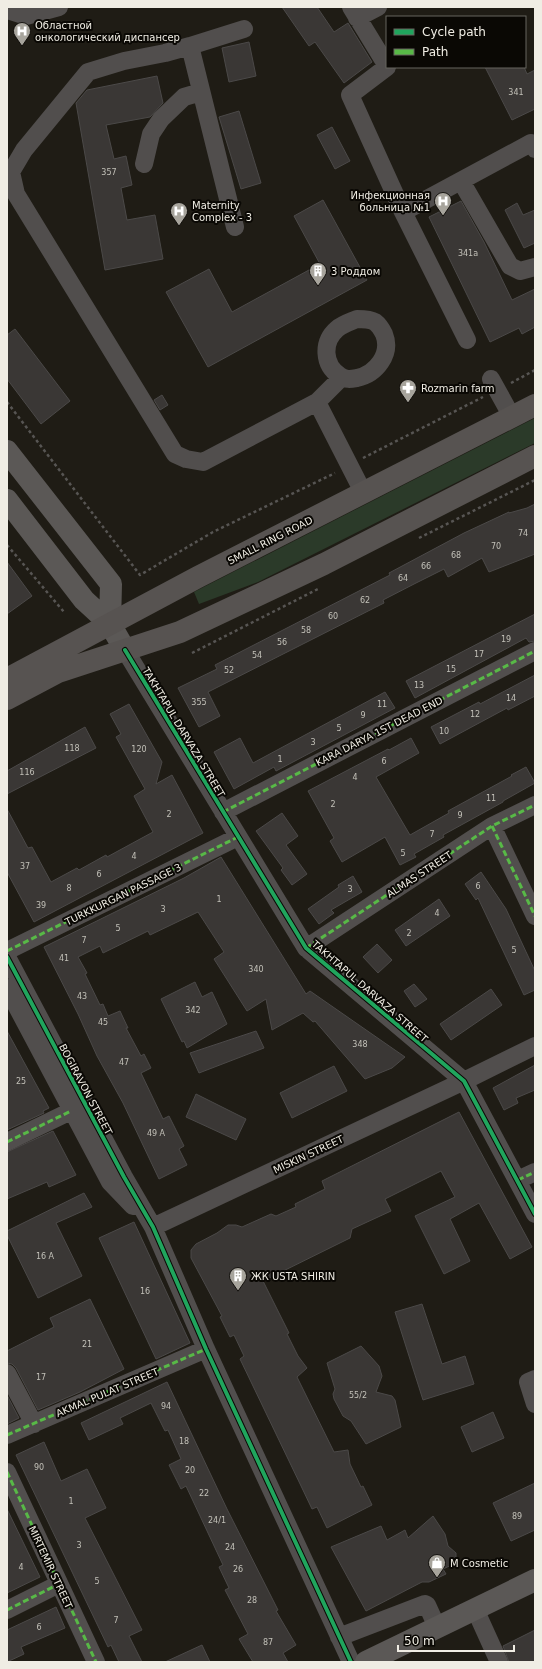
<svg xmlns="http://www.w3.org/2000/svg" width="542" height="1669" viewBox="0 0 542 1669" font-family="'DejaVu Sans',sans-serif">
<style>
.green{fill:#2b3a29}
.building{fill:#3a3735;stroke:#4b4948}
.lines{fill:none;stroke-linecap:round;stroke-linejoin:round}
.path{stroke:#575553;stroke-width:2.5;stroke-dasharray:3 3;stroke-linecap:butt}
.minor{stroke:#514e4d;stroke-width:18}
.major{stroke:#5b5856;stroke-width:22}
.highway{stroke:#575351;stroke-width:22}
.quiet{stroke:#58b947;stroke-width:3;stroke-dasharray:6 3;stroke-linecap:butt}
.cycleway-casing{stroke:#0a0804;stroke-width:6}
.cycleway{stroke:#20a55d;stroke-width:4}
.labels{text-anchor:middle;stroke-width:4;stroke-linejoin:round;paint-order:stroke}
.number-label{font-size:8px;fill:#c2c0b8}
.poi-label{font-size:10px;fill:#f0ede4;stroke:#0a0804;text-anchor:start}
.street-label{font-size:10px;fill:#f0ede4;stroke:#0a0804}
</style>
<rect width="100%" height="100%" fill="#1f1c15"/>
<path class="green" d="M535,418V443L258,582L199,604L194,592Z"/>
<path class="building" d="M282,7H317L334,32L348,23L372,62L344,83L315,42L309,46Z
M249,42L256,76L229,82L222,48Z
M485,67H524L527,74L535,70V109L512,120Z
M157,76L163,103L150,117L106,125L114,159L126,156L132,185L121,188L127,220L155,215L163,259L105,270L76,103L87,90Z
M239,111L261,183L241,189L219,117Z
M332,127L350,161L335,169L317,135Z
M323,200L367,280L208,367L166,292L209,269L232,312L320,264L294,216Z
M461,201L484,242L512,300L535,289V327L522,334L519,328L490,342L429,217Z
M517,203L523,215L535,210V243L524,248L505,210Z
M15,329L70,401L41,424L7,379V335Z
M162,395L168,405L160,410L154,400Z
M535,504V554L489,572L482,558L448,577L444,569L416,583L383,600L384,603L208,692L220,716L199,727L178,688L217,669L215,665L390,575L389,573L464,533L509,512V513L527,508Z
M7,562L32,596L7,614Z
M535,614V641L529,642L526,638L415,698L406,681Z
M535,675V696L508,710L507,708L440,744L431,727L479,702L480,704Z
M385,692L395,708L276,771L274,767L234,789L214,752L240,738L253,763Z
M129,704L162,762L156,784L172,775L203,833L34,922L7,872V809L28,848L32,847L51,882L77,868L79,870L106,855L107,857L153,832L134,796L145,789L116,737L121,734L110,714Z
M85,727L96,748L7,794V771Z
M411,738L419,753L376,777L410,835L449,813L448,811L512,776L511,775L526,767L535,783L503,801V802L443,835L444,837L414,854L416,857L400,865L385,837L342,862L330,841L334,838L308,791L388,749L389,750Z
M282,813L298,836L286,845L307,874L292,885L281,870L283,868L256,831Z
M221,857L306,994L310,991L405,1057L392,1068L365,1079L315,1021L313,1022L303,1013L272,1030L266,999L247,1011L214,959L224,952L198,912L150,935L148,931L103,953L100,946L78,957L87,973L85,974L100,1005L103,1004L108,1016L120,1011L128,1028H126L141,1056L144,1054L151,1068L141,1073L163,1119L169,1116L184,1146L179,1149L187,1165L159,1179L123,1103L97,1056L78,1014L44,947L184,878Z
M481,872L506,909L535,971V990L524,995L478,898L476,900L465,884Z
M353,876L362,892L331,910L334,913L319,924L308,909L339,887L338,885Z
M439,899L450,916L406,946L395,930Z
M377,944L392,960L378,973L363,957Z
M195,982L202,997L212,992L227,1024L187,1048L184,1041L182,1042L161,999Z
M414,984L427,999L415,1007L404,991Z
M491,989L502,1005L451,1040L440,1024Z
M7,1031L49,1108L43,1111L44,1113L7,1130Z
M256,1031L264,1048L199,1073L190,1053Z
M535,1065V1090L516,1098L518,1103L504,1110L493,1088Z
M334,1066L347,1091L292,1118L280,1093Z
M196,1094L246,1119L236,1140L186,1117Z
M459,1112L532,1247L510,1259L479,1203L450,1219L470,1261L444,1274L415,1216L455,1197L441,1171L385,1199L391,1211L352,1229L350,1238L263,1281L289,1333L287,1334L298,1356L307,1368L297,1377L334,1452L348,1450L350,1464L361,1487L363,1486L372,1505L327,1528L317,1507L312,1509L302,1488L240,1359L244,1356L234,1335L230,1337L220,1317L222,1316L191,1258V1250L196,1244L217,1233L228,1225H236L242,1227L271,1214L276,1216L296,1207L295,1204L325,1189L322,1181Z
M53,1131L76,1175L49,1187L47,1182L7,1199V1152Z
M84,1193L92,1207L56,1223L82,1276L38,1298L7,1235V1231Z
M134,1222L190,1343L156,1359L99,1238Z
M90,1299L124,1369L80,1392L38,1410L16,1368L12,1364L7,1363V1351L54,1327L50,1318Z
M422,1304L442,1364L465,1356L474,1384L423,1400L395,1312Z
M361,1346L379,1366L382,1376L376,1392L392,1396L395,1400L401,1427L366,1444L351,1421L343,1416L334,1399L333,1394L335,1389L327,1363Z
M167,1382L227,1509L278,1610L276,1611L296,1645L283,1653L288,1662H253L239,1639L248,1634L225,1590L229,1588L219,1567L223,1565L186,1486L181,1489L169,1465L181,1459L168,1430L165,1431L151,1403L120,1418L123,1424L89,1440L81,1423Z
M7,1395L19,1418L7,1424Z
M493,1412L504,1438L472,1452L461,1427Z
M44,1442L61,1481L87,1469L106,1508L85,1518L142,1630L129,1636L142,1662H119L111,1645L108,1647L16,1455Z
M535,1483V1530L511,1541L493,1503Z
M7,1509L40,1577L7,1593Z
M433,1516L445,1534L448,1546L456,1553V1563L443,1569L446,1574L429,1582H422L366,1611L331,1547L381,1526L387,1540L405,1530L408,1538Z
M56,1607L65,1628L21,1647L24,1654L7,1662V1630Z
M535,1630V1662H509L503,1646Z
M202,1645L210,1662H165Z"/>
<g class="lines">
<path class="path" d="M511,383L535,370
M7,402L140,575L213,532L335,473
M363,458L483,397
M419,538L535,480
M7,545L64,612
M192,653L318,589"/>
<path class="minor" d="M351,7L387,66
M7,10L26,16L59,7
M357,18L378,7
M190,46L244,29
M387,67L350,95L403,212L467,340
M144,164L151,134L161,119L184,97L201,92
M461,181L510,266L520,271L535,267
M403,212L531,143L535,149
M235,227L190,46L165,53L124,61L88,72L24,150L11,172L16,194L175,454L186,459L203,462L317,402L363,492
M357,319C362,319 370,319 375,322C379,325 382,330 384,334C392,354 376,374 357,378C351,379 346,380 340,376C323,365 322,342 337,329C343,324 350,322 357,319Z
M491,379L512,417
M317,402L342,377
M125,650L306,948L464,1081L535,1214
M223,812L535,651
M492,826L535,916
M306,948L492,826L535,805
M7,951L238,837
M7,957L124,1177L153,1227L206,1349L351,1662
M7,988L110,1182L133,1206
M7,1142L71,1111
M518,1180L535,1172
M153,1227L464,1081L535,1046
M7,1373L34,1424
M535,1379L528,1382L535,1404
M7,1435L206,1349
M7,1472L96,1662
M475,1609L499,1662
M7,1610L59,1584
M339,1637L425,1604L427,1605L437,1627"/>
<path class="major" d="M7,451L111,584L110,624
M7,500L84,600L110,624L125,650
M366,1662L535,1580"/>
<path class="highway" d="M7,679L198,577L535,405
M7,699L58,672L180,632L324,564L535,456"/>
<path class="quiet" d="M223,812L535,651
M492,826L535,916
M306,948L492,826L535,805
M7,951L238,837
M7,1142L71,1111
M518,1180L535,1172
M7,1435L206,1349
M7,1472L96,1662
M7,1610L59,1584"/>
<defs>
<path id="cycleway" d="M125,650L306,948L464,1081L535,1214
M7,957L124,1177L153,1227L206,1349L351,1662"/>
</defs>
<use href="#cycleway" class="cycleway-casing"/>
<use href="#cycleway" class="cycleway"/>
</g>
<defs>
<symbol id="hospital-pin" viewBox="-11 -11 22 30"><path d="M0 17L-7.5 6A9.5 9.5 0 1 1 7.5 6Z" fill="#a7a49c" stroke="#0a0804"/><path d="M-5-5h3v3.5h4V-5h3V5h-3V1.5h-4V5h-3Z" fill="#fff"/></symbol>
<symbol id="building-pin" viewBox="-11 -11 22 30"><path d="M0 17L-7.5 6A9.5 9.5 0 1 1 7.5 6Z" fill="#a7a49c" stroke="#0a0804"/><path d="M-4-6H4V6H1V3H-1V6H-4ZM-2.5-4.3h1.7v1.8h-1.7ZM.8-4.3h1.7v1.8H.8ZM-2.5-1h1.7V.8h-1.7ZM.8-1h1.7V.8H.8Z" fill="#fff"/></symbol>
<symbol id="pharmacy-pin" viewBox="-11 -11 22 30"><path d="M0 17L-7.5 6A9.5 9.5 0 1 1 7.5 6Z" fill="#a7a49c" stroke="#0a0804"/><path d="M-2-6h4v4h4v4h-4v4h-4v-4h-4v-4h4Z" fill="#fff"/></symbol>
<symbol id="shop-pin" viewBox="-11 -11 22 30"><path d="M0 17L-7.5 6A9.5 9.5 0 1 1 7.5 6Z" fill="#a7a49c" stroke="#0a0804"/><path d="M-5-2.5h2.3a2.7 3.5 0 0 1 5.4 0H5L5.5 6h-11ZM-1.5-2.5h3a1.5 2.3 0 0 0-3 0Z" fill="#fff"/></symbol>
</defs>
<g fill-rule="evenodd">
<use href="#hospital-pin" x="12" y="21" width="20" height="27"/>
<use href="#hospital-pin" x="433" y="191" width="20" height="27"/>
<use href="#hospital-pin" x="169" y="201" width="20" height="27"/>
<use href="#building-pin" x="308" y="261" width="20" height="27"/>
<use href="#pharmacy-pin" x="398" y="378" width="20" height="27"/>
<use href="#building-pin" x="228" y="1266" width="20" height="27"/>
<use href="#shop-pin" x="427" y="1553" width="20" height="27"/>
</g>
<g class="labels">
<g class="number-label">
<text x="516" y="95">341</text>
<text x="109" y="175">357</text>
<text x="468" y="256">341а</text>
<text x="523" y="536">74</text>
<text x="496" y="549">70</text>
<text x="456" y="558">68</text>
<text x="426" y="569">66</text>
<text x="403" y="581">64</text>
<text x="365" y="603">62</text>
<text x="333" y="619">60</text>
<text x="306" y="633">58</text>
<text x="506" y="642">19</text>
<text x="282" y="645">56</text>
<text x="479" y="657">17</text>
<text x="257" y="658">54</text>
<text x="451" y="672">15</text>
<text x="229" y="673">52</text>
<text x="419" y="688">13</text>
<text x="511" y="701">14</text>
<text x="199" y="705">355</text>
<text x="382" y="707">11</text>
<text x="475" y="717">12</text>
<text x="363" y="718">9</text>
<text x="339" y="731">5</text>
<text x="444" y="734">10</text>
<text x="313" y="745">3</text>
<text x="72" y="751">118</text>
<text x="139" y="752">120</text>
<text x="280" y="762">1</text>
<text x="384" y="764">6</text>
<text x="27" y="775">116</text>
<text x="355" y="780">4</text>
<text x="491" y="801">11</text>
<text x="333" y="807">2</text>
<text x="169" y="817">2</text>
<text x="460" y="818">9</text>
<text x="432" y="837">7</text>
<text x="403" y="856">5</text>
<text x="134" y="859">4</text>
<text x="25" y="869">37</text>
<text x="99" y="877">6</text>
<text x="478" y="889">6</text>
<text x="69" y="891">8</text>
<text x="350" y="892">3</text>
<text x="219" y="902">1</text>
<text x="41" y="908">39</text>
<text x="163" y="912">3</text>
<text x="437" y="916">4</text>
<text x="118" y="931">5</text>
<text x="409" y="936">2</text>
<text x="84" y="943">7</text>
<text x="514" y="953">5</text>
<text x="64" y="961">41</text>
<text x="256" y="972">340</text>
<text x="82" y="999">43</text>
<text x="193" y="1013">342</text>
<text x="103" y="1025">45</text>
<text x="360" y="1047">348</text>
<text x="124" y="1065">47</text>
<text x="21" y="1084">25</text>
<text x="156" y="1136">49 A</text>
<text x="45" y="1259">16 A</text>
<text x="145" y="1294">16</text>
<text x="87" y="1347">21</text>
<text x="41" y="1380">17</text>
<text x="358" y="1398">55/2</text>
<text x="166" y="1409">94</text>
<text x="184" y="1444">18</text>
<text x="39" y="1470">90</text>
<text x="190" y="1473">20</text>
<text x="204" y="1496">22</text>
<text x="71" y="1504">1</text>
<text x="517" y="1519">89</text>
<text x="217" y="1523">24/1</text>
<text x="79" y="1548">3</text>
<text x="230" y="1550">24</text>
<text x="21" y="1570">4</text>
<text x="238" y="1572">26</text>
<text x="97" y="1584">5</text>
<text x="252" y="1603">28</text>
<text x="116" y="1623">7</text>
<text x="39" y="1630">6</text>
<text x="268" y="1645">87</text>
</g>
<g class="poi-label">
<text x="35" y="29">Областной<tspan x="35" dy="12">онкологический диспансер</tspan></text>
<text x="430" y="199" text-anchor="end">Инфекционная<tspan x="430" dy="12">больница №1</tspan></text>
<text x="192" y="209">Maternity<tspan x="192" dy="12">Complex - 3</tspan></text>
<text x="331" y="275">3 Роддом</text>
<text x="421" y="392">Rozmarin farm</text>
<text x="251" y="1280">ЖК USTA SHIRIN</text>
<text x="450" y="1567">M Cosmetic</text>
</g>
<g class="street-label">
<text transform="translate(270 540) rotate(-27)" y="4">SMALL RING ROAD</text>
<text transform="translate(379 731) rotate(-27)" y="4">KАRA DARYA 1ST DEAD END</text>
<text transform="translate(184 732) rotate(59)" y="4">TAKHTAPUL DARVAZA STREET</text>
<text transform="translate(419 874) rotate(-33)" y="4">ALMAS STREET</text>
<text transform="translate(123 894) rotate(-26)" y="4">TURKKURGAN PASSAGE 3</text>
<text transform="translate(370 991) rotate(41)" y="4">TAKHTAPUL DARVAZA STREET</text>
<text transform="translate(86 1089) rotate(62)" y="4">BOGIRAVON STREET</text>
<text transform="translate(308 1154) rotate(-25)" y="4">MISKIN STREET</text>
<text transform="translate(107 1392) rotate(-23)" y="4">AKMAL PULAT STREET</text>
<text transform="translate(51 1567) rotate(65)" y="4">MIRTEMIR STREET</text>
</g>
</g>
<rect width="542" height="1669" fill="none" stroke="#f0ede4" stroke-width="16"/>
<rect x="386" y="16" width="140" height="52" fill="#0a0804" stroke="#66645e"/>
<rect x="394" y="29" width="20" height="6" fill="#20a55d" stroke="#66645e"/>
<text x="422" y="36" font-size="12" fill="#f0ede4">Cycle path</text>
<rect x="394" y="49" width="20" height="6" fill="#58b947" stroke="#66645e"/>
<text x="422" y="56" font-size="12" fill="#f0ede4">Path</text>
<path d="M398 1645v6h116v-6" fill="none" stroke="#f0ede4" stroke-width="2"/>
<text x="404" y="1645" font-size="12" fill="#f0ede4" stroke="#0a0804" stroke-width="3" paint-order="stroke">50 m</text>
</svg>
